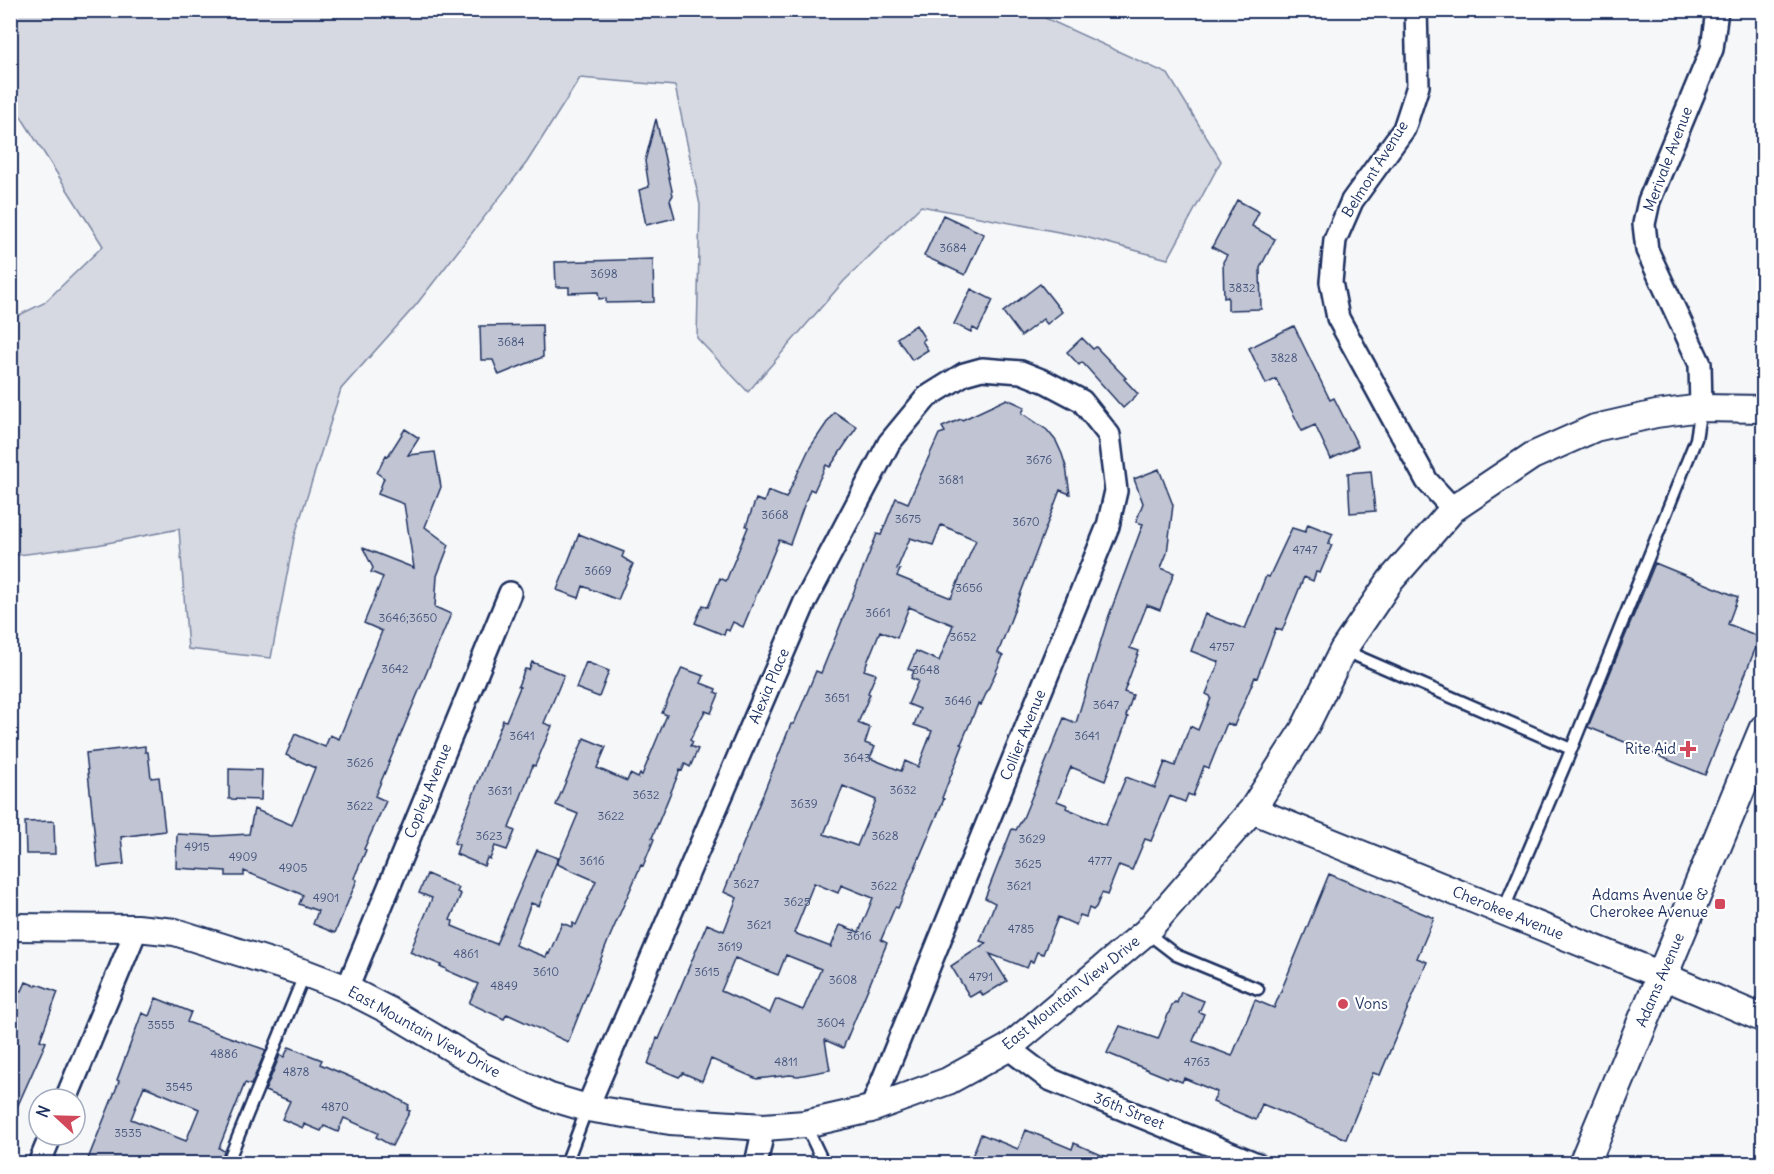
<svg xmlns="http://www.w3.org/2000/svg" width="1774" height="1174" viewBox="0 0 1774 1174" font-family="Delius,sans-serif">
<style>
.green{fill:#d6d9e2;stroke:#7884a0;stroke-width:1.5}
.building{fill:#c0c4d3;stroke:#1b2f5e;stroke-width:1.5;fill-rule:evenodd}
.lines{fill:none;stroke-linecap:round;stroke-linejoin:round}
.service-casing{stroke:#1b2f5e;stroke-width:15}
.minor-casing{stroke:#1b2f5e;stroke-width:26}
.tertiary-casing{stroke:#1b2f5e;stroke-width:30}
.secondary-casing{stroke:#1b2f5e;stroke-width:34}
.service{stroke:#fff;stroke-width:10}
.minor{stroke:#fff;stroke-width:21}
.tertiary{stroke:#fff;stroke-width:26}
.secondary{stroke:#fff;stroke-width:30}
.poi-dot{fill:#d1495b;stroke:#fff;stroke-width:2}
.labels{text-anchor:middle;stroke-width:4.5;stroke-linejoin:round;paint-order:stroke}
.number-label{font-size:12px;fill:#44547b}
.street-label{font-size:15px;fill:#1b2f5e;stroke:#fff}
.poi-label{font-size:15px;fill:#1b2f5e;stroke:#fff;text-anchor:end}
</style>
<rect width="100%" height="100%" fill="#f6f7f9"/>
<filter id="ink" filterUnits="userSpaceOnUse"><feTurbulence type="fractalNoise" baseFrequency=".0167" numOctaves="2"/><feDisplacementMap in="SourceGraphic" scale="12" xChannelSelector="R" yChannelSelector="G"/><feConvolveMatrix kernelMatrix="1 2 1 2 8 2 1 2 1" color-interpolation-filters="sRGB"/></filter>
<g filter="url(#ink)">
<path class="green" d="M11,10L1030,11L1168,74L1221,161L1168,259L1085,237L921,206L844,281L748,392L697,338L700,205L675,86L580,78L527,162L416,305L341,389L294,538L271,658L188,649L179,529L97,545L11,556V319L44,303L103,246L11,101Z"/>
<path class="building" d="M656,119L673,195L670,200L675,218L646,225L639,190L649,187L645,161Z
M1237,200L1259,212L1252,226L1275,239L1260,268L1261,309L1228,310V297L1224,298L1223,262L1227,255L1212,247Z
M943,215L984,234L965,275L924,256Z
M653,259L654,302L606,303V298L599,299L598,292L569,293V287H556L555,262Z
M1040,284L1062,312L1047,324L1043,319L1021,336L1003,312Z
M971,289L993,300L978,331L973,328L971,332L954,324Z
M542,325L543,357L499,375L493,360H481L480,326Z
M916,325L925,339L922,341L928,350L912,360L897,338Z
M1294,326L1330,400L1334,398L1358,446L1331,459L1315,425L1302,431L1276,379L1266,384L1249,348Z
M1082,338L1093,349L1096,347L1126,378L1124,379L1138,394L1123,408L1082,362L1079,365L1067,352Z
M1007,399L1025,407L1022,413L1047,430L1056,441L1062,454L1066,467L1070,494L1060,490L998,653L1003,656L981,705L978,704L961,744L963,745L942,798L944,799L898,908L895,907L881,940L887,943L843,1048L825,1040L830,1070L798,1076L790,1075L757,1079L711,1059L702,1081L683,1073L679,1077L648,1064L657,1038L659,1039L707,924L724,931L737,898L724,892L791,724H794L816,671L821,673L869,554L877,534L881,535L896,498L908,503L939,434L945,432L942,427L961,419L962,420ZM941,525L976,540L951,598L897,576L900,570L897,569L910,538L933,545ZM909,607L953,625L939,661L916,651L908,669L914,671L911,678L918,681L908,704L920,709L914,725L932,731L918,767L905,761L901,771L870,758L875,747L865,743L870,728L858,723L870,694L868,693L876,674L864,670L880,631L897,638ZM843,786L876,800L857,846L824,834ZM814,883L838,893L841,885L873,898L859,932L840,925L831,947L794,933ZM786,955L821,969L803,1010L776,999L770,1013L721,991L735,958L778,975Z
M834,412L857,427L830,467L826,465L814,491L810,489L790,544L779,540L743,627L733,622L729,631L726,629L724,635L695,623L703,605L708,607L720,578L726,581L748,527L746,526L756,499L764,502L768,491L786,498L809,449Z
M405,429L419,438L408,455L435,452L441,487L425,527L449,545L437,576L435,607L451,614L375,796L386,801L364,849L366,850L354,878L357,880L335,933L313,924L318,911L299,904L303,895L244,871V876H226V871L176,868L177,834L215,836L249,834L254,809L292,825L315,768L286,755L295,734L325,747L330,735L339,739L382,631L364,623L383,577L371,572L373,568L363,548L414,568L404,504L378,494L384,478L377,473L386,455L388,456Z
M1159,469L1173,505L1167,553L1161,568L1174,573L1160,610L1147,605L1130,648L1139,651L1124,692L1133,695L1126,716L1128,717L1105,781L1071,767L1057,801L1067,805L1066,808L1106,825L1126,777L1155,788L1165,762L1175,766L1190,726L1198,730L1211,698L1210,696L1206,694L1219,662L1191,651L1205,614L1245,629L1266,576L1269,577L1292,528L1305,532L1308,524L1333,534L1328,544L1332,545L1320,573L1316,572L1313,581L1304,577L1282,631L1276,628L1257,678L1255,677L1234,726L1227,723L1209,768L1204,766L1193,796L1188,794L1185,802L1170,796L1151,841L1145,839L1132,870L1119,865L1107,895L1102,893L1096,907L1093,910L1089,908L1086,917L1080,915L1076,925L1058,917L1043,954L1037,952L1033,962L1030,961L1027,968L990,954L1007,981L983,996L980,991L970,997L951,966L986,943L980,941L995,903L985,898L1012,829L1016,830L1023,818L1064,718L1076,723L1107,621L1143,524L1136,522L1143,503L1134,479Z
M1371,471L1375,511L1350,513L1348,473Z
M579,534L624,552L622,557L633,564L618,600L583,586L579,598L557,590Z
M1655,563L1738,597L1728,624L1760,637L1705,775L1588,727Z
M532,662L564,675L544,723L552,726L535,766L533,765L509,828L515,831L507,850L495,846L490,859L487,858L484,866L456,854L459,845L454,843L503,720L506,721L520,687L518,686L525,669L529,670Z
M586,662L609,671L599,697L576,688Z
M682,668L704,676L701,683L716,689L715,692L719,694L711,713L705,711L690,740L693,742L690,746L698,749L690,767L685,764L682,771L680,770L652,838L654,839L643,866L641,865L608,941L568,1042L507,1014L504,1019L469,1003L478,984L446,970V969L440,966L441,965L410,952L432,898L419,893L427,874L459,888L457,892L461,894L450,920L453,921L452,926L496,944L537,850L558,858L539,906L531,903L515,945L546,957L548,953L549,954L562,923L572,927L573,923L576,925L596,881L557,864L578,814L556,805L584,738L606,747L597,768L627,781L630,774L638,778L640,774L642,775L667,715L662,713Z
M145,746V752H148L151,778L159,777L165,831L121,837L124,864L98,867L86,753Z
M229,769L262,770L261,800L229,799Z
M54,821L55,854H26L25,822Z
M1329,874L1434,918L1417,958L1427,962L1380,1075L1373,1073L1346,1139L1262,1104L1256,1120L1213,1102L1217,1092L1184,1078L1182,1082L1169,1077L1168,1078L1107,1053L1120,1026L1158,1039L1172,1005L1175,1002L1177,1003L1181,992L1204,1001L1199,1012L1204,1014L1193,1041L1232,1056L1255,1000L1274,1008Z
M26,982L36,986L37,984L58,992L40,1040L46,1042L10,1123V989L22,991Z
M156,998L191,1012L187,1022L266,1050L251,1085L245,1083L219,1148L224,1151L220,1164H86L118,1084L119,1081L117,1080L142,1013L149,1016ZM144,1086L199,1109L186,1141L131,1119Z
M289,1047L322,1060L320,1064L388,1093L409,1105L407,1110L410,1111L392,1146L376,1137L378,1133L344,1118L338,1132L324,1126L321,1131L304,1124L303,1128L282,1119L290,1101L265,1091L280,1055L284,1057Z
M1026,1130L1072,1149L1074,1143L1122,1164H983L971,1159L981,1134L1018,1149Z"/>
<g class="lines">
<defs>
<path id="service" d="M1343,650L1571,749
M1503,911L1567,760L1696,439L1701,408
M1146,932L1176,955L1258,989
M805,1124L824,1164
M227,1164L305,973
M566,1164L587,1108"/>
<path id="minor" d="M1416,10L1418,86L1404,129L1352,201L1335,240L1331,282L1338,318L1427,481L1453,509
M1701,408L1700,364L1647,250L1644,224L1649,201L1712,49L1717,10
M347,989L510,593
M1008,1048L1049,1079L1257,1164
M66,1099L137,928
M587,1108L805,602L889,443L927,397L964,374L982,369L1021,372L1046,382L1082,401L1109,435L1116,491L1108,526L871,1109
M39,1164L51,1135
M756,1164L764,1127"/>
<path id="tertiary" d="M1252,810L1661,975L1764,1019
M10,927L137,928L175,932L305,973L347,989L388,1010L482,1066L550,1097L587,1108L670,1121L764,1127L805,1124L871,1109L948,1081L1008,1048L1146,932L1252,810L1304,729L1343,650L1390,581L1453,509L1532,456L1595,428L1656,414L1701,408L1764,409"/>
<path id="secondary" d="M1584,1164L1764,730"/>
</defs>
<use href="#service" class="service-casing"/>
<use href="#minor" class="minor-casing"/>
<use href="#tertiary" class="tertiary-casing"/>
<use href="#secondary" class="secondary-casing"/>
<use href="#service" class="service"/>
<use href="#minor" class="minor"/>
<use href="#tertiary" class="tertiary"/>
<use href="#secondary" class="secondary"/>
</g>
</g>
<g class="poi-dot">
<path d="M1685 740h6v6h6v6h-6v6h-6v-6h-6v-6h6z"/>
<rect x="1714" y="898" width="12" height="12" rx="3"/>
<circle cx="1343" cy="1004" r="6"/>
</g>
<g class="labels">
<g class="number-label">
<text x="953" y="252">3684</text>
<text x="604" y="278">3698</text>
<text x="1242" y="292">3832</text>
<text x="511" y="346">3684</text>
<text x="1284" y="362">3828</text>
<text x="1039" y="464">3676</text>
<text x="951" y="484">3681</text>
<text x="775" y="519">3668</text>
<text x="908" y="523">3675</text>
<text x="1026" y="526">3670</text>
<text x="1305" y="554">4747</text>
<text x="598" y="575">3669</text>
<text x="969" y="592">3656</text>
<text x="878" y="617">3661</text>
<text x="408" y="622">3646;3650</text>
<text x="963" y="641">3652</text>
<text x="1222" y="651">4757</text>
<text x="395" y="673">3642</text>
<text x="926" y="674">3648</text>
<text x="837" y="702">3651</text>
<text x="958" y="705">3646</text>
<text x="1106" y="709">3647</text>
<text x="522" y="740">3641</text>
<text x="1087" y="740">3641</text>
<text x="857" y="762">3643</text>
<text x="360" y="767">3626</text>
<text x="903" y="794">3632</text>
<text x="500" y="795">3631</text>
<text x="646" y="799">3632</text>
<text x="804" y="808">3639</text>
<text x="360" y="810">3622</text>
<text x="611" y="820">3622</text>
<text x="489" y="840">3623</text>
<text x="885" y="840">3628</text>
<text x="1032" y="843">3629</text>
<text x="197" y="851">4915</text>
<text x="243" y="861">4909</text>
<text x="592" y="865">3616</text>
<text x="1100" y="865">4777</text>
<text x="1028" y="868">3625</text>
<text x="293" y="872">4905</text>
<text x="746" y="888">3627</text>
<text x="884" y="890">3622</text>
<text x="1019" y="890">3621</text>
<text x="326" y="902">4901</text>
<text x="797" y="906">3625</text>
<text x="759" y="929">3621</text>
<text x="1021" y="933">4785</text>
<text x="859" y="940">3616</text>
<text x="730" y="951">3619</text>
<text x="466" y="958">4861</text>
<text x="546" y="976">3610</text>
<text x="707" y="976">3615</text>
<text x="981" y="981">4791</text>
<text x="843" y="984">3608</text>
<text x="504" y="990">4849</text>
<text x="831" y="1027">3604</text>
<text x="161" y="1029">3555</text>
<text x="224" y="1058">4886</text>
<text x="786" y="1066">4811</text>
<text x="1197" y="1066">4763</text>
<text x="296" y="1076">4878</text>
<text x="179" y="1091">3545</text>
<text x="335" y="1111">4870</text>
<text x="128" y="1137">3535</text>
</g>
<g class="street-label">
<text transform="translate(1668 159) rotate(-69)" y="5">Merivale Avenue</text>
<text transform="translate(1375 169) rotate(-58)" y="5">Belmont Avenue</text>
<text transform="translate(769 686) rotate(-67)" y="5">Alexia Place</text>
<text transform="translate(1023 735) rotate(-68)" y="5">Collier Avenue</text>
<text transform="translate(428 791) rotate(-68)" y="5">Copley Avenue</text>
<text transform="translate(1508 913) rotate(22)" y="5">Cherokee Avenue</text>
<text transform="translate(1660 980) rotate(-67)" y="5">Adams Avenue</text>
<text transform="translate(1071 993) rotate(-39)" y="5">East Mountain View Drive</text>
<text transform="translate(424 1032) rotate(29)" y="5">East Mountain View Drive</text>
<text transform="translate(1129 1111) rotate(22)" y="5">36th Street</text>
</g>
<g class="poi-label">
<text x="1676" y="754">Rite Aid</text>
<text x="1708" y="900">Adams Avenue &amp;<tspan x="1708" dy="17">Cherokee Avenue</tspan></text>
<text x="1355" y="1009" text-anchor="start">Vons</text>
</g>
</g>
<rect width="1774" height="1174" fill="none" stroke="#fff" stroke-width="36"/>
<rect x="18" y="18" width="1738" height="1138" fill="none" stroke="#1b2f5e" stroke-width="2" filter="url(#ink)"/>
<g transform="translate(57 1117) rotate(292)"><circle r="28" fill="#ffffff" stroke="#a4acbf" stroke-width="1.5"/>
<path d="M0-4.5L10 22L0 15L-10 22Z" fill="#d1495b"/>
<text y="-9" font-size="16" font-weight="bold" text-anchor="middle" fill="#1b2f5e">N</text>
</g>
</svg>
